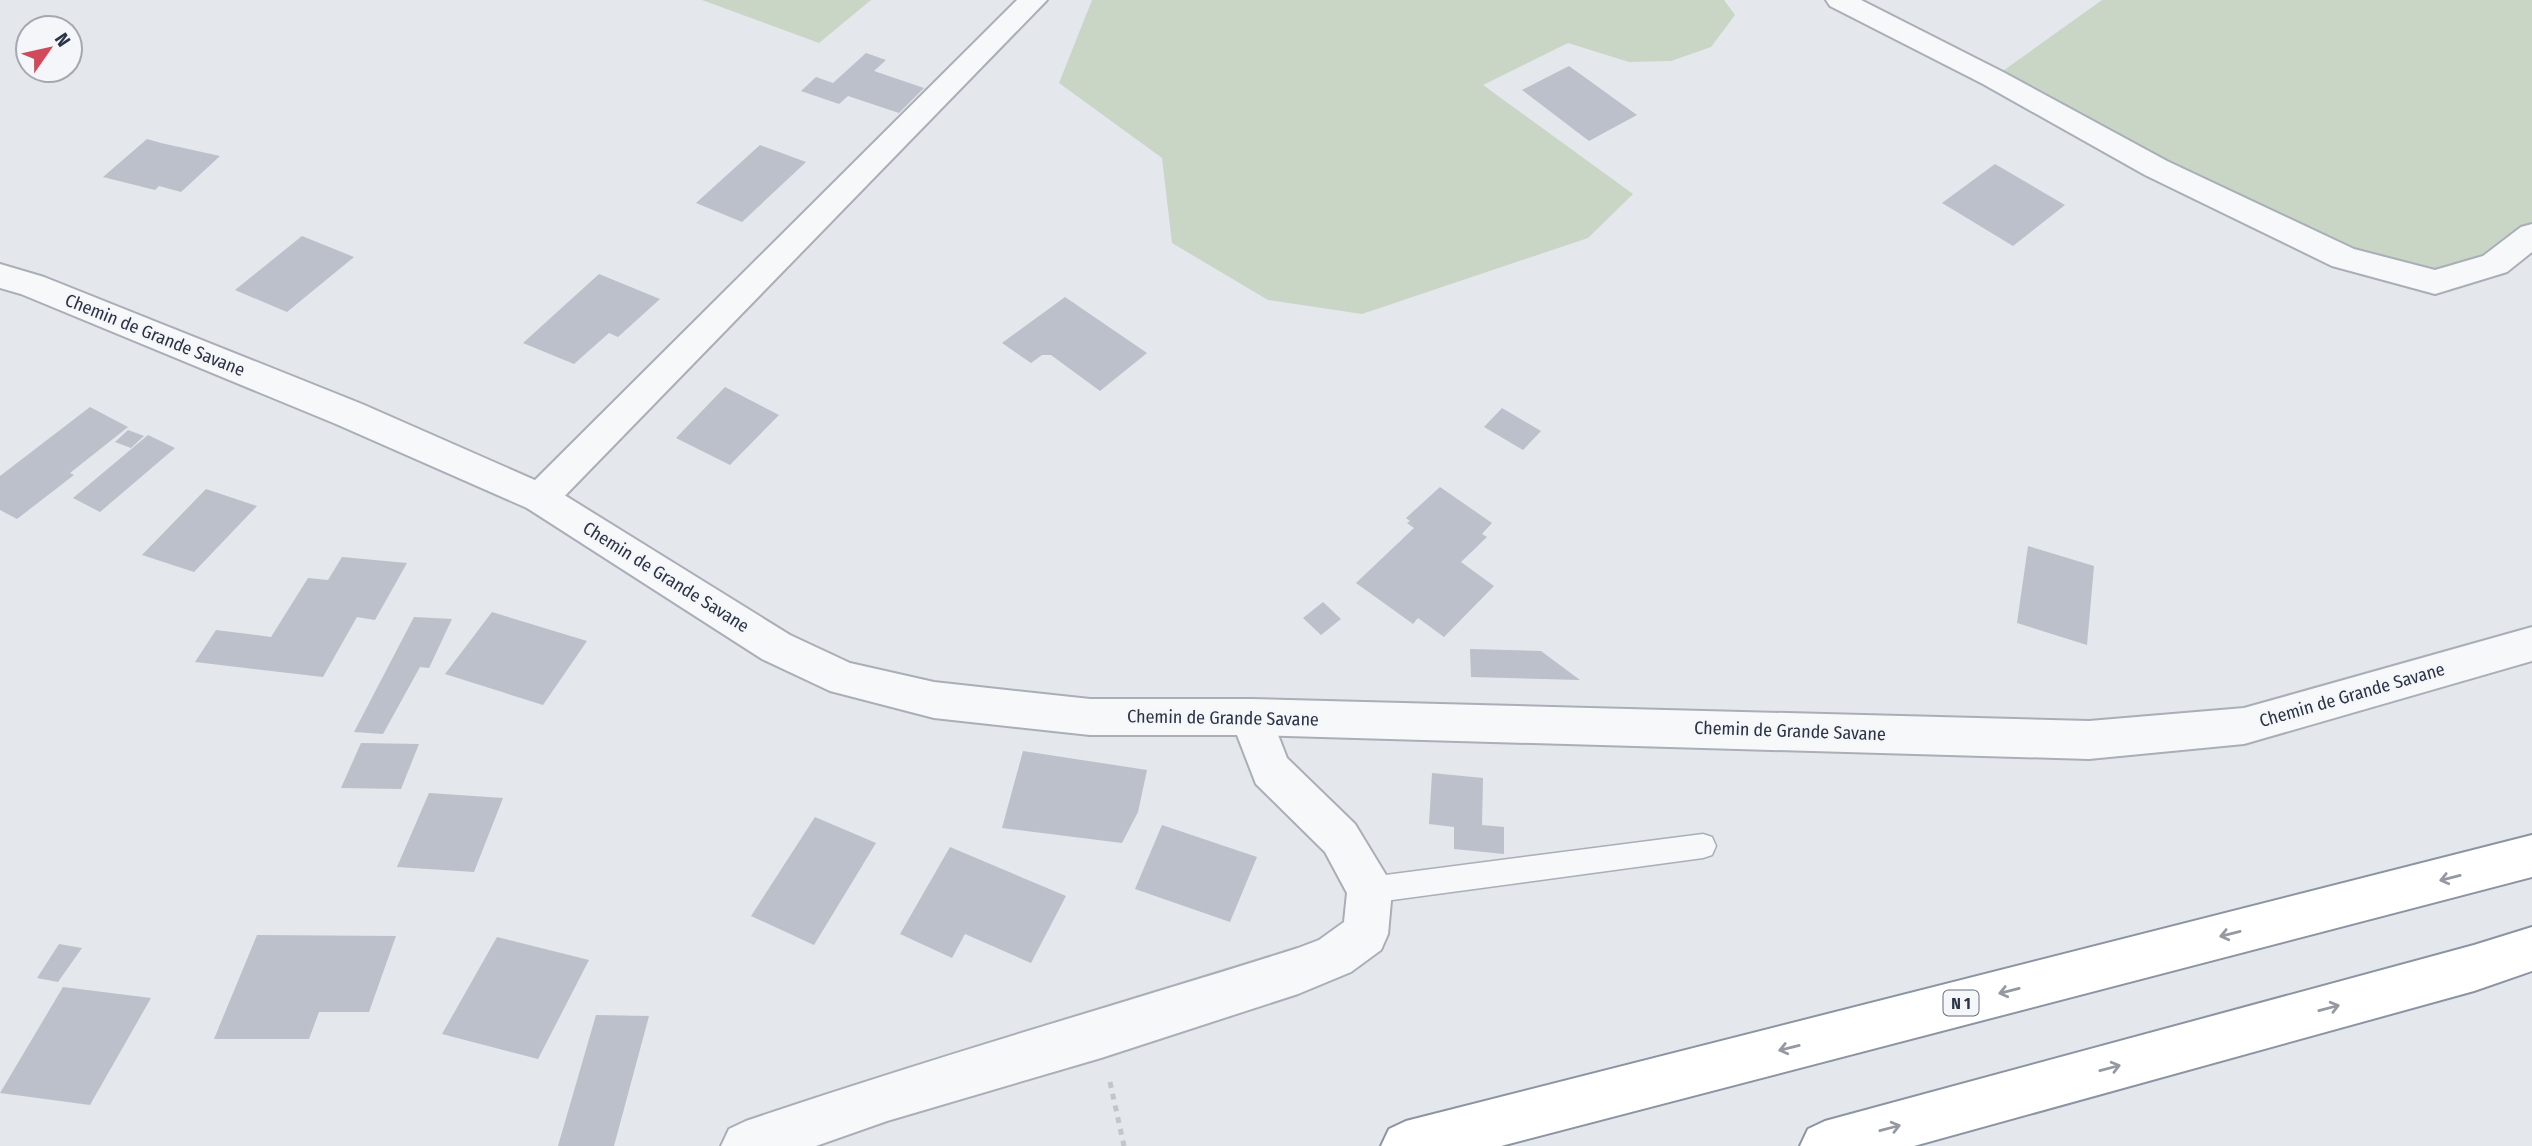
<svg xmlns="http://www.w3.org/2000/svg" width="2532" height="1146" viewBox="0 0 2532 1146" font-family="'Fira Sans Condensed',sans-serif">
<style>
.green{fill:#c9d6c5}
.building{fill:#bbc0ca}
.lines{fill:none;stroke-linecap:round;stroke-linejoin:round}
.service-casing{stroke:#a9aeb7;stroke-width:3}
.minor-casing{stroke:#a9aeb7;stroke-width:4}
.tertiary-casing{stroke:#a9aeb7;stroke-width:4}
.trunk-casing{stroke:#8b94a3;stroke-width:4}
.path{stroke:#c2c5cb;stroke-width:5;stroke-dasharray:6 6;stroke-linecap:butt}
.service{fill:#f7f8fa;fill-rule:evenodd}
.minor{fill:#f7f8fa;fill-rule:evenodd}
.tertiary{fill:#f7f8fa;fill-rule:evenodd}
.trunk{fill:#fff;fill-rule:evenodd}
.oneway{stroke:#959aa2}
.labels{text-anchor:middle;stroke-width:5;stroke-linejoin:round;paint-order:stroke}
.shield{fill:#f4f6f9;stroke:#676e7b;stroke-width:2}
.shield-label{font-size:16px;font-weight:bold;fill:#2b3445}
.street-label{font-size:18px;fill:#2b3445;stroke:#f4f6f9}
</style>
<rect width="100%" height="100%" fill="#e4e7ec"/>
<path class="green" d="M702,0H871L819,43Z
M1092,0H1724L1735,15L1711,47L1671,61L1629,62L1568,43L1483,85L1633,194L1588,238L1362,314L1268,300L1172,243L1162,158L1059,83Z
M2102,0H2532V235L2435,282L2344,258L1993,78Z"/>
<path class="building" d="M866,53L886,60L874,71L924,88L899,113L848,96L839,104L801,91L816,77L833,83Z
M1569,66L1637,115L1589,141L1522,90Z
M147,139L161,143L220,156L181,192L159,186L155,190L103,177Z
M760,145L806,162L742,222L696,203Z
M1995,164L2065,205L2013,246L1942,203Z
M302,236L354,257L287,312L235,290Z
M599,274L660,299L618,337L609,333L574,364L523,343Z
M1065,297L1147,353L1100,391L1051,355H1042L1031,363L1002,343Z
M725,387L779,415L730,465L676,438Z
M90,407L128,427L70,473L74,475L17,519L0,510V476Z
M1502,408L1541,431L1523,450L1484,427Z
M128,430L144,436L131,448L115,442Z
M148,435L175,448L100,512L73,498Z
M1440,487L1492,523L1482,534L1487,537L1461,562L1494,586L1444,637L1418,618L1413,624L1356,583L1414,528L1407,523L1410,521L1406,518Z
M206,489L257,506L194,572L142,555Z
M2028,546L2094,566L2087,645L2017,623Z
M342,557L407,563L375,620L357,617L323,677L195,662L216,630L271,637L308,578L328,580Z
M1323,602L1341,619L1321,635L1303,618Z
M492,612L587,641L543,705L445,674Z
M414,617L452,619L429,668L420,667L383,734L354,732Z
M1470,649L1541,651L1580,680L1471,677Z
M361,743L419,744L401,789L341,788Z
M1023,751L1147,770L1138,812L1122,843L1002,828Z
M1432,773L1483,778L1482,825L1504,827V854L1454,849V827L1429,824Z
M429,793L503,798L474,872L397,867Z
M815,817L876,843L814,945L751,916Z
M1162,825L1257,857L1230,922L1135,889Z
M950,847L1066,896L1031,963L965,934L952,958L900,934Z
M257,935L396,936L369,1012H319L309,1039H214Z
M497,937L589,960L538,1059L442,1034Z
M59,944L82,948L58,982L37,978Z
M63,987L151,998L90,1105L0,1093Z
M596,1015L649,1016L614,1146H558Z"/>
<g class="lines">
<defs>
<path id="service" d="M1703,834L1712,837L1716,846L1712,855L1703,858L1370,903L1361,899L1357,890L1361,881L1370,877Z"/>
<path id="minor" d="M1017,0H1047L553,508L540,513L527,508L521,498L527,488Z
M1826,0H1861L2003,72L2167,161L2354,249L2435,270L2483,256L2521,227L2532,224V252L2507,272L2435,294L2332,266L2145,175L1983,84L1830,6Z
M1251,699L1266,704L1287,758L1355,824L1386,875L1392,890L1388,934L1381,950L1351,972L1298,994L1101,1058L887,1121L816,1146H721L729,1129L746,1121C928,1059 1114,1006 1298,948L1319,940L1344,922L1347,893L1325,852L1256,784L1230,717L1236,704Z"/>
<path id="tertiary" d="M0,264L44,277L362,404L553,488L790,635L850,663L934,682L1090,699H1251L2089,721L2244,708L2532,627V661L2244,744L2089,759L1251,735H1090L934,718L830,691L762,659L527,508L336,424L21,294L0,288Z"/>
<path id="trunk" d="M2532,835V877L1501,1146H1381L1389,1129L1406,1121Z
M2532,927V971L2474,991L1914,1146H1800L1808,1129L1825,1121L2474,945Z"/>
</defs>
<use href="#service" class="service-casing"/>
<use href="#minor" class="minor-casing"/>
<use href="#tertiary" class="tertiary-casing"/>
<use href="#trunk" class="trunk-casing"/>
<path class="path" d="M1110,1082L1124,1146"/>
<use href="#service" class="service"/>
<use href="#minor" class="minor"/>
<use href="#tertiary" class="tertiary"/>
<use href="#trunk" class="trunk"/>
</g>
<defs><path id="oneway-shaft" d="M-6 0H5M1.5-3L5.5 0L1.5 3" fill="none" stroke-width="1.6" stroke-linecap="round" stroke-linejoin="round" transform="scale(1.75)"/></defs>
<g class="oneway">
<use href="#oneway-shaft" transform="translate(2450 878) rotate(166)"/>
<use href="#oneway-shaft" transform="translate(2230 934) rotate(166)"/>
<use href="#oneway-shaft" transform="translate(2009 991) rotate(166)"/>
<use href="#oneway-shaft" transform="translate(2329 1008) rotate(-15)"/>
<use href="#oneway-shaft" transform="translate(1789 1048) rotate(166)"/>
<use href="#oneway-shaft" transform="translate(2110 1068) rotate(-15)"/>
<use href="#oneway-shaft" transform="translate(1890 1128) rotate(-15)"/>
</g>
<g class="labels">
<rect class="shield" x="1943.5" y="990.5" width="35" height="25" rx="5"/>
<g class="shield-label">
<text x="1961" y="1009">N 1</text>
</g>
<g class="street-label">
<text transform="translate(155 335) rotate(22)" y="6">Chemin de Grande Savane</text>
<text transform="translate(666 577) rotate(32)" y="6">Chemin de Grande Savane</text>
<text transform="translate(2352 695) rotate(-16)" y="6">Chemin de Grande Savane</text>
<text transform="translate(1223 718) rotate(1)" y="6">Chemin de Grande Savane</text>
<text transform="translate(1790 731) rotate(2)" y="6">Chemin de Grande Savane</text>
</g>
</g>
<g transform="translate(49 49) rotate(56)"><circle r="33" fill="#f4f6f9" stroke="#a4a8b1" stroke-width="2"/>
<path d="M0-5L12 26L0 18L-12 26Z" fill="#d1495b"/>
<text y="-10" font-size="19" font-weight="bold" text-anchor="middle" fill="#2b3445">N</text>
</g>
</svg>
